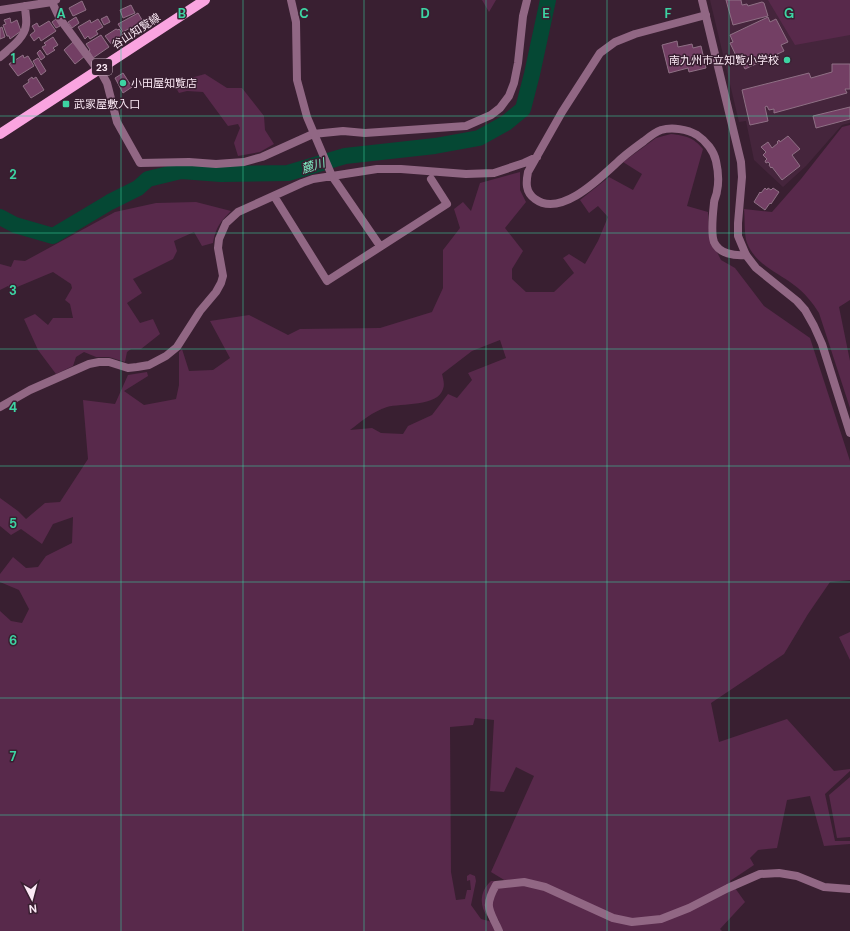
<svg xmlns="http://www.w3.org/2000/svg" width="850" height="931" viewBox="0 0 850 931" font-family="'DM Sans','Noto Sans JP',sans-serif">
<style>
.built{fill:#45253c}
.green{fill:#58294b;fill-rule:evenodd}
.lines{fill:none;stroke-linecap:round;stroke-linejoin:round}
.river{stroke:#054834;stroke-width:16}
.building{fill:#733f64;stroke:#8f7085}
.minor{stroke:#916784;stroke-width:8}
.tertiary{stroke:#916784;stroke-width:8}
.primary{stroke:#faa4e0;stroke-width:10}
.grid{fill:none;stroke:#3dd4a3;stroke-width:1;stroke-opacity:0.55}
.poi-dot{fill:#3dd4a3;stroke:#391f31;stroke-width:1.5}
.labels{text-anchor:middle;stroke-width:3;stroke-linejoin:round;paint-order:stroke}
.shield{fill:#391f31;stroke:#c1acba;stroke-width:1}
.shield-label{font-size:10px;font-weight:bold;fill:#fbe9f5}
.street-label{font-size:11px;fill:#fbe9f5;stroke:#391f31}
.poi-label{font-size:11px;fill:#fbe9f5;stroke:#391f31;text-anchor:start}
.water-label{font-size:12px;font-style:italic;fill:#7fedc3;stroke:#391f31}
.grid-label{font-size:13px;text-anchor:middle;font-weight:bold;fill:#3dd4a3;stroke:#391f31;stroke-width:3;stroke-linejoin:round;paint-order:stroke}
</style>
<rect width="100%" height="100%" fill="#391f31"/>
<path class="built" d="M710,0H850V123L842,125L806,166L783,187L754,160L746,121L739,122Z"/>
<path class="green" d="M482,0H496L489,12Z
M768,0H850V35L795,45Z
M205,74L227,88H242L264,116L265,130L274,144L260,152L238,156L234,143L240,128L238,124L228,126L203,92L187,91L179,93L173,83Z
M850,125V300L839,307L850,361V408L819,313C812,302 805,293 794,285C777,272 756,265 747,243C744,235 745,219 744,209L772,212L801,179L842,127Z
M671,134C686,136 693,137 703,149L687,206L708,212L709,236L721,260L735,268L764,306L810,338L850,461V580L830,582L808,614L784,654L711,703L719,742L787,719L834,771L850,769V771L825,794L835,841H850V844L824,846L810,796L787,800L777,848L758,850L750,858L754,865L730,881L745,902L720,929L722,931H0V611L11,621L22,623L29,609L19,590L0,582V574L13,557L26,568L38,567L46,556L72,543L73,517L53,524L42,544L21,529L11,535L0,526V498L18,511L26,519L45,503L60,502L88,459L83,400L115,404L128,375L147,372L148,376L124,391L144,405L176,399L179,385V352L182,349L189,371L213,370L230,358L210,321L249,315L288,335L300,329L380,328L432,312L443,288V250L460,228L454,209L463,202L471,211L480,183L520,172V190L526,202L505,228L523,251L512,269V279L526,292H554L574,273L563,258L569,254L585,264L598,241L608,217L598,206L589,213L580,200L609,177L633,190L642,174L623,162L656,138ZM500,340L506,358L468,373L472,380L457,398L448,394L432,415L408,426L403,434L381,433L372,428L350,430C362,421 372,412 387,407C401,403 438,407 443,389C445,385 443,378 442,374L472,351ZM475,718L494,720L490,791L504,792L516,767L534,776L491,872L514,886L498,881H491C480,891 479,905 487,916L498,919L500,924L481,919L471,905L476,881L475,876L470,874L467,876V881L470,880L471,890H467L465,899L456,900L451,872L450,727L473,725Z
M196,202L231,211C220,222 216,227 213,243L202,246L194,232L174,241L177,251L173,259L133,279L142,293L127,303L140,323L153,319L160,334L141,349H131L127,352L125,362L109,357H96L84,352L76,357L73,366L56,374L38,350L24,319L35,314L48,325L53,318H73L70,304L65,300L72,288L71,284L53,272L10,290L8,286L0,290V264L11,267L14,260L25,261L115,212L156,203Z
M850,632V660L839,637Z
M850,777V837L837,838L829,795Z"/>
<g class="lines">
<path class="river" d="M0,217L15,225L53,236L110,202L138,188L148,179L181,171L221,174L288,173L345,156L435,146L479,138L506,123L523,109L532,74L548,0"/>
</g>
<path class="building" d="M726,0H741L742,5L747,4L748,6L762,2L764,3L768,16L733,25Z
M82,1L86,10L73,16L69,8Z
M131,5L135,13L123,18L120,10Z
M138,13L145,25L132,32L130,28L123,32L118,24Z
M107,16L110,22L104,25L101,19Z
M76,17L79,23L72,28L68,22Z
M768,17L770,22L776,19L788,42L781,45L784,51L745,69L742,63L740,64L730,43L733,42L730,35Z
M10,18L11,23L17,20L21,31L10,39L9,36H7L3,25L6,24L4,20Z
M56,19L60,26L56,28L52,22Z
M98,19L103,27L96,31L98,34L90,39L88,36L85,39L78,27L90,20L91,23Z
M49,21L56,31L41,41L39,37L34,41L30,35L35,31L32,26L37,23L39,27Z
M2,27L5,37L0,39V28Z
M116,29L118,30L119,29L123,34L121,36L122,37L112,45L105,36Z
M101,35L109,47L93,58L89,51L90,50L86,44Z
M53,37L58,45L53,48L55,50L47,55L42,47L46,45L44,43Z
M677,41L678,47L692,44L693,48L701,46L706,68L689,72L688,68L669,73L662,45Z
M73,42L85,56L75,64L64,50Z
M40,50L45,57L41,60L37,53Z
M23,55L24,58L28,56L34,66L18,76L9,64Z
M38,58L46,71L41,75L33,61Z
M832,64H850V89H845L847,93L774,113V109L769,110L767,106L765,107L768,121L750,125L742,90L809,73L811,78L832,72Z
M123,73L132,87L123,93L115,78Z
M32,77L33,79L36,77L44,90L31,98L23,86L29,82L28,80Z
M850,107V119L816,128L813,116Z
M788,136L800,149L792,155L800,166L782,180L772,167L771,168L769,165L770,164L768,162L766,163L765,161L767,159L763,155L766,152L761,147L768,142L772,148L778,143L777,142L779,140L780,142Z
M765,188L767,190L768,188L771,190L773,188L779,192L771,204L770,203L765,210L754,202L760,192L761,193Z"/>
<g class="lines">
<path class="minor" d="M52,2L60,19L98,70L101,72L107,83L117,122L140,163L189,162L216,164L244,162L262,157L313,134L343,131L365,133L466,126L491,115L500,108L509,96L514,83L518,63L523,16L527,0
M0,10L52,2L56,0
M706,15L635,34L615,42L600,53L562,112L528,172C526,182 525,192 535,199C562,219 604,174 622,158C629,152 636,147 644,141C649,137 655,132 661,130C672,127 687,129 697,135C706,141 714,151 716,161C718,170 719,182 717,191C717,195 714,199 714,203C713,212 711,234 714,242C719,254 735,256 746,255
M0,57C9,49 25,38 26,25C27,19 25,12 25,6
M332,176L380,246
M274,196L327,281L447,204L431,179
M0,407L30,390L89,364L99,362H109L128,368L137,367L149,365L166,356L177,347L200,311L216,292L221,283L223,276L218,248L219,239L226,223L238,212L302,183L313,179L377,169H401L466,174L494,173L524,163L537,157
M499,931C490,910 483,908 496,885L524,882L545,887L613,918L632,922L661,919L689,908L728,888L760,874L779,873L797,876L824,887L850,889"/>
<path class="tertiary" d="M291,0L296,22L297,80L307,117L332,176
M702,0L741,162L742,177L738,223V236L746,255L756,268L797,301L805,310L814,326L822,344L850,433"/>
<path class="primary" d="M0,134L205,0"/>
</g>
<path class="grid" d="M121,0V931M243,0V931M364,0V931M486,0V931M607,0V931M729,0V931M0,116H850M0,233H850M0,349H850M0,466H850M0,582H850M0,698H850M0,815H850"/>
<g class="poi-dot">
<circle cx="787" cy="60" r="4"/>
<circle cx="123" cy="83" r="4"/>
<rect x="62" y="100" width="8" height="8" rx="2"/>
</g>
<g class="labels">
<rect class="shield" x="92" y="59" width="20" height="16" rx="3"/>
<g class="shield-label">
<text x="102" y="71">23</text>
</g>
<g class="street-label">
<text transform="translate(136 31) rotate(-33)" y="4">谷山知覧線</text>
</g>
<g class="poi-label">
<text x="779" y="64" text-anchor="end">南九州市立知覧小学校</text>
<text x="131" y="87">小田屋知覧店</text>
<text x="74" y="108">武家屋敷入口</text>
</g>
<g class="water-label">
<text transform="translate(313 166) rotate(-17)" y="4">麓川</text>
</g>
</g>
<g class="grid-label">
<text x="61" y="18">A</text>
<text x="182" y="18">B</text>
<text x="304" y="18">C</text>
<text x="425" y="18">D</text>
<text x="546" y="18">E</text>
<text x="668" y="18">F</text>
<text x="789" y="18">G</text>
<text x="13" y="63">1</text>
<text x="13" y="179">2</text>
<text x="13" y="295">3</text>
<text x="13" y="412">4</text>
<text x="13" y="528">5</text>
<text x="13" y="645">6</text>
<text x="13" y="761">7</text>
</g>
<g transform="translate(32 899) rotate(174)" stroke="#391f31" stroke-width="3" paint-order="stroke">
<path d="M0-3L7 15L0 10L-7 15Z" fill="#fbe9f5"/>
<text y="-6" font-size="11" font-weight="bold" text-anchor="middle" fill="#fbe9f5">N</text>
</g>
</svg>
